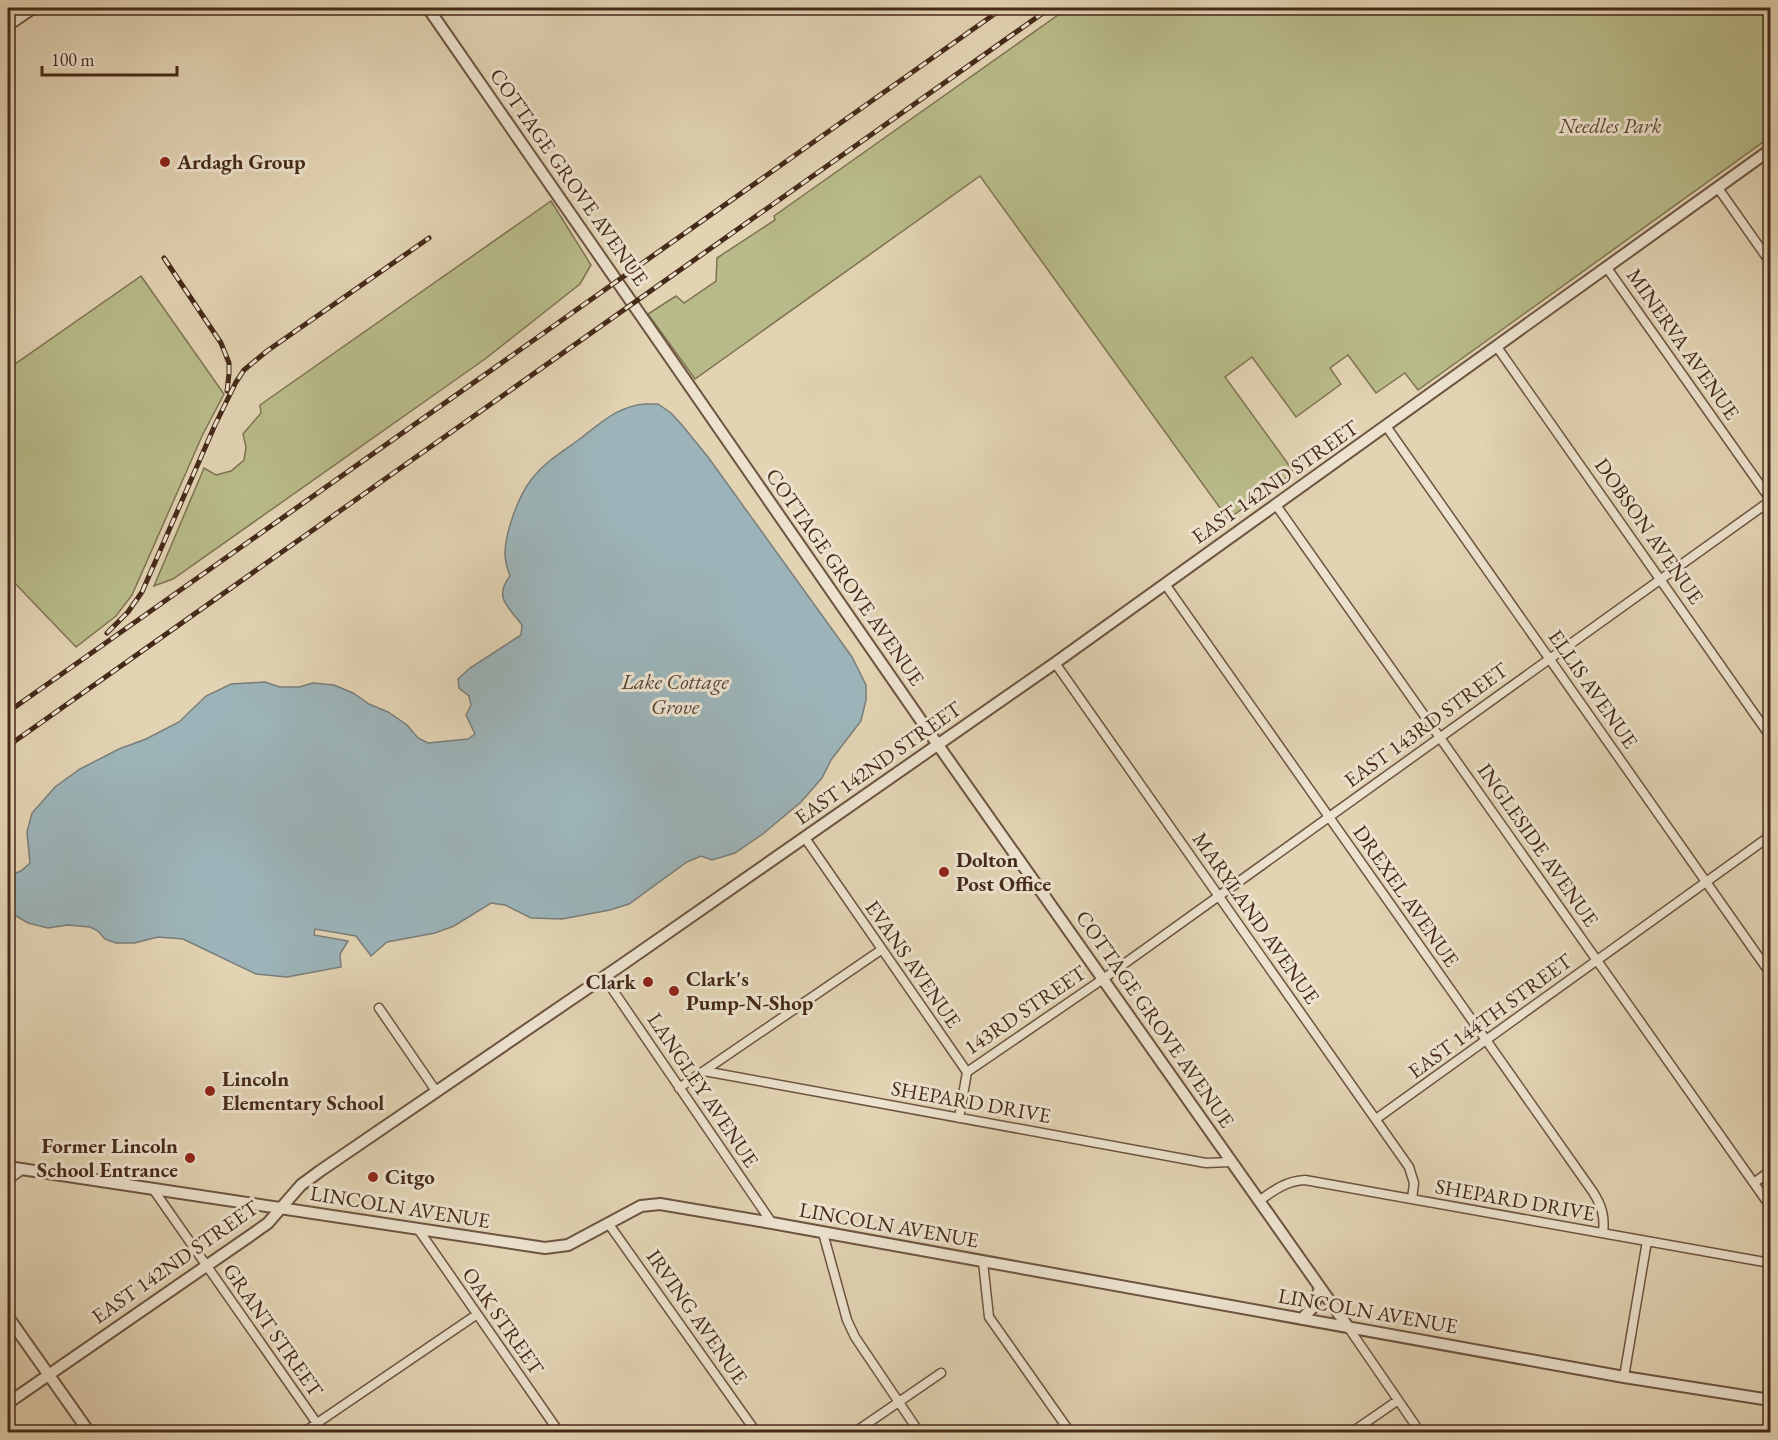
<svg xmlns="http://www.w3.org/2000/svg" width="1778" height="1440" viewBox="0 0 1778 1440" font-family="'EB Garamond',serif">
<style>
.green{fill:#b8bb89;stroke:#7f7251;stroke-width:1.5}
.water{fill:#9cb4b9;stroke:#7a7d79;stroke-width:1.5}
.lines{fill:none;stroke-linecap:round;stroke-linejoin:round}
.minor-casing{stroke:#6d5440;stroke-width:11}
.tertiary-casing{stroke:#6d5440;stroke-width:14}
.minor{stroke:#ece2ce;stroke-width:8}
.tertiary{stroke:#ece2ce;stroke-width:10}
.rail-casing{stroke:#462a19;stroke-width:5}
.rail{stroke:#ece2ce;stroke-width:3;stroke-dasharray:9;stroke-linecap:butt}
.poi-dot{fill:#8f2418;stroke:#ece2ce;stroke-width:2}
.labels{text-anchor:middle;stroke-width:6;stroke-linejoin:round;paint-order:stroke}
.park-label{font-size:21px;font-style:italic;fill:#5d472f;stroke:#ece2ce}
.poi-label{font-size:21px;font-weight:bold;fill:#462a19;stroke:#ece2ce;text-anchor:start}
.street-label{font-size:21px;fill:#462a19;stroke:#ece2ce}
.water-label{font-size:22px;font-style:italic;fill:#574639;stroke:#ece2ce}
</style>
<rect width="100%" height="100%" fill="#e2d3b3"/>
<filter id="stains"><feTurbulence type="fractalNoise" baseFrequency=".00333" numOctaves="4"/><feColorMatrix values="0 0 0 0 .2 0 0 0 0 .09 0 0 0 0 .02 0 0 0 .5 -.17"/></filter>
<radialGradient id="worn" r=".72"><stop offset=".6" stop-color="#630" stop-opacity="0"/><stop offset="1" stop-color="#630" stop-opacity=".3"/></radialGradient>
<path class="green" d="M1068,8H1770V137L1418,390L1405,373L1376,393L1348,355L1330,368L1341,384L1296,417L1252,357L1225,377L1294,472L1228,519L980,176L695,379L648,314L676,296L684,303L716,281L717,258L775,220L774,216Z
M551,201L591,265L580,284L485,359L173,579L154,586L204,468L216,475L231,471L244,460L246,447L243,434L261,413L260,405Z
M141,276L224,394L203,434L132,595L116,616L76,647L8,576V369Z"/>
<path class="water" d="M645,404H658L671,413L682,425L708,457L852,657L866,685V700L861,721L831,760L822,778L801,802L764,833L735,853L712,860L701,856L687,862L629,904L610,910L562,919L531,918L505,905L491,903L454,926L435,933L387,942L371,956L356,936L315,929L314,935L348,941L340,954L341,967L287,977L256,974L183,939L158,937L134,943H116L105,939L98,931L90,927L68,925L48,928L28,923L9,912L8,909V876L21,871L30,863L27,832L32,813L55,787L80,769L119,749L146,739L179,722L206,696L231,684L265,682L280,687H299L313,683L334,685L353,693L369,704L388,712L407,725L418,738L428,743L468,739L475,734L466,715L471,705L469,696L459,688L458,679L470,668L521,635L522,625C509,607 493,598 510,576C508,570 505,562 505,554C505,533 518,497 531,480C543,463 564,451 581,438C601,423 618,406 645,404Z"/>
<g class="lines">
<defs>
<path id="minor" d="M1718,188L1770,262
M1607,268L1770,499
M1497,347L1770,736
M1386,426L1770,973
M1276,505L1770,1206
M1165,584L1593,1192C1602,1206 1605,1217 1603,1233
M1055,663L1409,1167L1414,1183L1412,1199
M805,838L967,1072L959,1118
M604,977L772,1223
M379,1008L436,1091
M704,1071L1206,1163L1231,1162
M967,1072L1103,979L1770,501
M679,1088L881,950
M1376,1119L1770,836
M8,1180L23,1169
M1754,1183L1770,1171
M153,1189L323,1432
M1259,1201C1274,1190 1286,1181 1305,1180L1770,1263
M608,1223L756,1432
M418,1229L559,1432
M823,1233L847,1320L855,1337L919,1432
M983,1262L989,1317L1070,1432
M1348,1327L1420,1432
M1624,1377L1647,1241
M304,1432L476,1315
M855,1432L941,1373
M1352,1432L1397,1401"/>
<path id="tertiary" d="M428,8L938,745L1348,1327
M8,25L33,8
M8,1167L545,1248L568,1245L641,1206L660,1204L772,1223L1624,1377L1770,1400
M8,1317L89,1432
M1302,1319L1313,1307L1320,1288
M8,1403L254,1233L268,1223L301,1185L320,1171L623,964L1055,663L1770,150"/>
</defs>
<use href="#minor" class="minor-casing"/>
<use href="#tertiary" class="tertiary-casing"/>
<use href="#minor" class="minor"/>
<use href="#tertiary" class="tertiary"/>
<defs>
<path id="rail" d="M164,258L221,343L229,363V374L227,391
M107,633L128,612L142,592L215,425L236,382L244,370L267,351L429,238
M8,712L1003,8
M8,746L1050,8"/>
</defs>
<use href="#rail" class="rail-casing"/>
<use href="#rail" class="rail"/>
</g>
<g class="poi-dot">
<circle cx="165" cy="162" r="6"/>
<circle cx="944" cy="872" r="6"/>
<circle cx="648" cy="982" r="6"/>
<circle cx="674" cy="991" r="6"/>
<circle cx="210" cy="1091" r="6"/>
<circle cx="190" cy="1158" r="6"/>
<circle cx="373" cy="1177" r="6"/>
</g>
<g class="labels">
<g class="park-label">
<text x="1610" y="133">Needles Park</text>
</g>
<g class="poi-label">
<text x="177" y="169">Ardagh Group</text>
<text x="956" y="867">Dolton<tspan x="956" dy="24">Post Office</tspan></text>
<text x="686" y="986">Clark's<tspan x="686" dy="24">Pump-N-Shop</tspan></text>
<text x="636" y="989" text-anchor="end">Clark</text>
<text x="222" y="1086">Lincoln<tspan x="222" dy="24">Elementary School</tspan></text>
<text x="178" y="1153" text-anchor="end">Former Lincoln<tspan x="178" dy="24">School Entrance</tspan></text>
<text x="385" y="1184">Citgo</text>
</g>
<g class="street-label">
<text transform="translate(569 177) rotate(55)" y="7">COTTAGE GROVE AVENUE</text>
<text transform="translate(1683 344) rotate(55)" y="7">MINERVA AVENUE</text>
<text transform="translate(1275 482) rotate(-35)" y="7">EAST 142ND STREET</text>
<text transform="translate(1649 531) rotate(55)" y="7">DOBSON AVENUE</text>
<text transform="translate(845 577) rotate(55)" y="7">COTTAGE GROVE AVENUE</text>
<text transform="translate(1593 689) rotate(55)" y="7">ELLIS AVENUE</text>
<text transform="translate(1426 725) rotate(-36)" y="7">EAST 143RD STREET</text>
<text transform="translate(878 763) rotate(-35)" y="7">EAST 142ND STREET</text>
<text transform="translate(1538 845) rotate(55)" y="7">INGLESIDE AVENUE</text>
<text transform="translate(1406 896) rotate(55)" y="7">DREXEL AVENUE</text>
<text transform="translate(1256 918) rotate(55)" y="7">MARYLAND AVENUE</text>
<text transform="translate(913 964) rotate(55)" y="7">EVANS AVENUE</text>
<text transform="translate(1025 1010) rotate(-34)" y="7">143RD STREET</text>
<text transform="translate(1490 1016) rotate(-36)" y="7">EAST 144TH STREET</text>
<text transform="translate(1155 1019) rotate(55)" y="7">COTTAGE GROVE AVENUE</text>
<text transform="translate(703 1090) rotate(56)" y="7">LANGLEY AVENUE</text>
<text transform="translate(971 1102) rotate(10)" y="7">SHEPARD DRIVE</text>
<text transform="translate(1515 1200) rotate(10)" y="7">SHEPARD DRIVE</text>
<text transform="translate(400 1207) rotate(9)" y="7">LINCOLN AVENUE</text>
<text transform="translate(889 1225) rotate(10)" y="7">LINCOLN AVENUE</text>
<text transform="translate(175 1262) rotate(-35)" y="7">EAST 142ND STREET</text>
<text transform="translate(1368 1311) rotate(10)" y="7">LINCOLN AVENUE</text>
<text transform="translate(697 1317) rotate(55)" y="7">IRVING AVENUE</text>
<text transform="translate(503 1321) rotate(55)" y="7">OAK STREET</text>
<text transform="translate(273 1330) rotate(55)" y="7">GRANT STREET</text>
</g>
<g class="water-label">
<text x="675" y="689">Lake Cottage<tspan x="675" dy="25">Grove</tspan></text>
</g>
</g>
<rect width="1778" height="1440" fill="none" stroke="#e2d3b3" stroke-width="30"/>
<rect x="9" y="9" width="1760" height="1422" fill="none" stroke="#462a19" stroke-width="3"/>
<rect x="15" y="15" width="1748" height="1410" fill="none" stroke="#462a19" stroke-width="1.5"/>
<path d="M42 66v9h135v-9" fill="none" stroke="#462a19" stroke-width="3"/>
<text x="51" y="66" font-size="18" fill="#462a19" stroke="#ece2ce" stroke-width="4.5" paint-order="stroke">100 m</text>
<rect width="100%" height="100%" filter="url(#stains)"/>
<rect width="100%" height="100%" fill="url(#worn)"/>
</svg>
